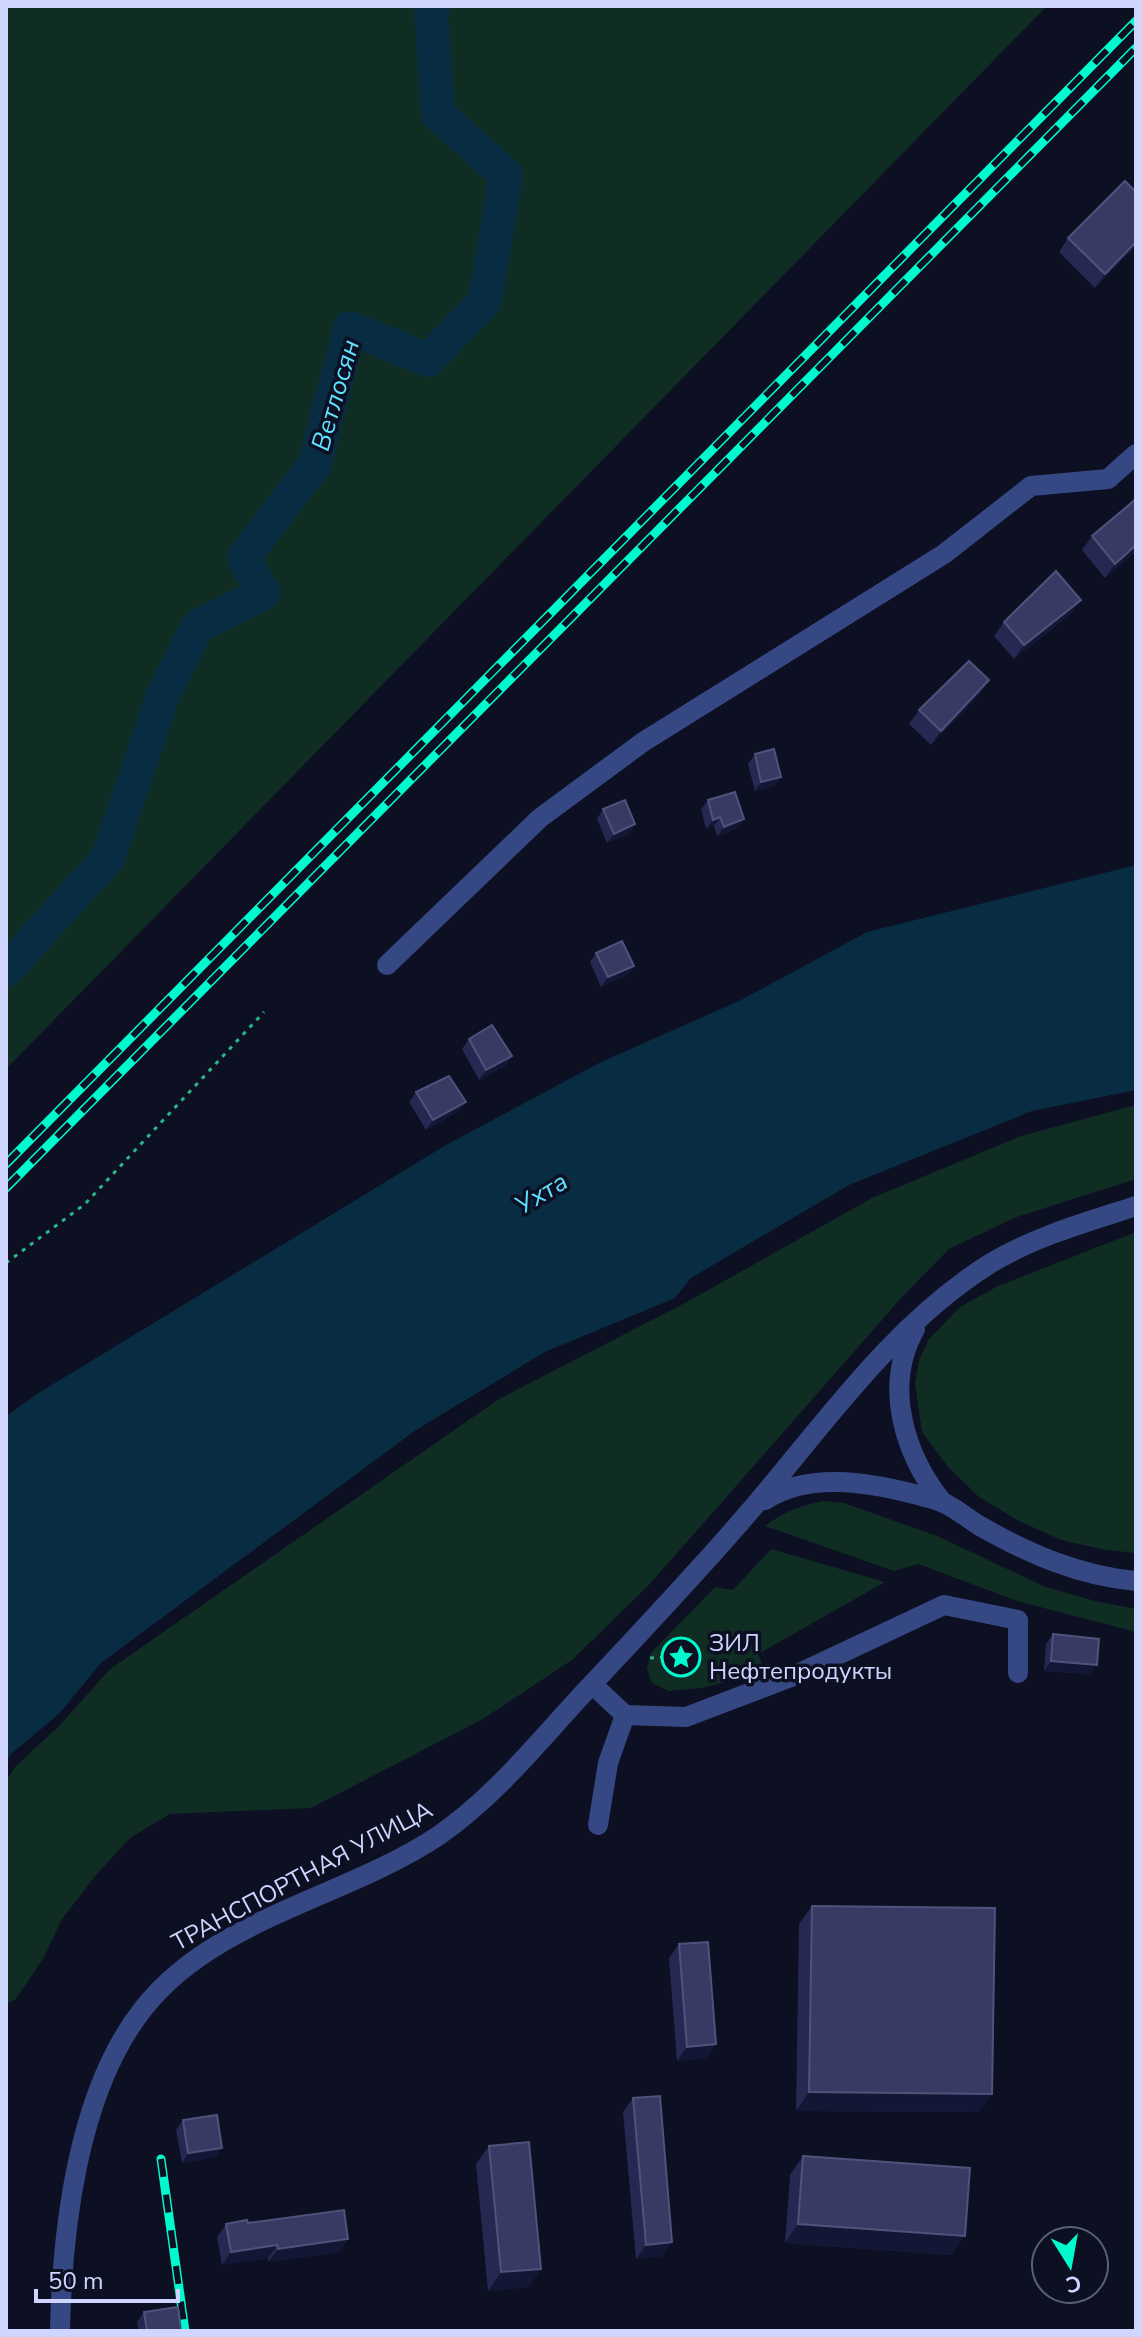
<svg xmlns="http://www.w3.org/2000/svg" width="1142" height="2337" viewBox="0 0 1142 2337" font-family="'Nunito Sans',sans-serif">
<style>
.green{fill:#102d24}
.water{fill:#082c41}
.lines{fill:none;stroke-linecap:round;stroke-linejoin:round}
.river{stroke:#082c41;stroke-width:34}
.path{stroke:#2ab788;stroke-width:3;stroke-dasharray:4 6;stroke-linecap:butt}
.minor{stroke:#364883;stroke-width:20}
.rail-casing{stroke:#00f9cd;stroke-width:9}
.rail{stroke:#0d0f22;stroke-width:6;stroke-dasharray:18;stroke-linecap:butt}
.wall{fill:#252851}
.shaded-wall{fill:#141636}
.building{fill:#373b64;stroke:#4f537c;stroke-width:2}
.labels{text-anchor:middle;stroke-width:7;stroke-linejoin:round;paint-order:stroke}
.poi-label{font-size:24px;fill:#ced6ff;stroke:#0d0f22;text-anchor:start}
.street-label{font-size:24px;fill:#ced6ff;stroke:#0d0f22}
.water-label{font-size:26px;font-style:italic;fill:#5ce1ff;stroke:#0d0f22}
</style>
<rect width="100%" height="100%" fill="#0d0f22"/>
<path class="green" d="M6,6H1047L6,1069Z
M1136,1105V1179L1014,1218L949,1249L903,1296L649,1585L572,1660L483,1719L311,1808L170,1814L130,1838L96,1875L62,1919L43,1959L15,2000L6,2004V1780L15,1767L62,1723L110,1669L499,1399L685,1303L872,1198L1021,1136Z
M1136,1232V1553L1106,1550L1061,1540L1019,1521L979,1497L948,1467L922,1432L915,1383L919,1360L929,1339L960,1307L998,1286Z
M824,1501L844,1503L937,1536L1046,1587L1095,1601L1136,1609V1632L1017,1601L918,1564L894,1571L765,1526C784,1512 800,1505 824,1501Z
M771,1549L885,1582L758,1654L766,1672L702,1688L669,1691L652,1683L647,1669L651,1653L715,1587L733,1590Z"/>
<path class="water" d="M1136,865V1090L1032,1111L849,1185L691,1278L675,1298L545,1352L416,1430L101,1663L59,1714L11,1754L6,1762V1416L37,1394L446,1145L601,1062L741,1000L867,932Z"/>
<g class="lines">
<path class="river" d="M6,970L108,858L163,695L197,627L263,593L244,557L315,464L350,328L428,360L485,301L506,175L438,114L431,11L434,6"/>
<path class="path" d="M6,1263L85,1204L264,1012
M650,1658L674,1657"/>
<path class="minor" d="M387,965L540,818L643,742L944,554L1031,486L1108,479L1136,454
M915,1329C883,1386 904,1454 943,1503
M765,1500C808,1472 867,1482 914,1494C924,1497 935,1499 944,1503C957,1509 968,1519 980,1526C1029,1554 1080,1576 1136,1581
M592,1684L625,1715L686,1717L791,1677L944,1605L1018,1620V1673
M598,1825L608,1763L625,1715
M60,2331C62,2229 78,2091 143,2009C214,1918 345,1898 438,1836C492,1799 535,1746 579,1698C639,1634 700,1570 756,1504C828,1419 895,1323 991,1263C1036,1236 1087,1222 1136,1206"/>
<defs>
<path id="rail" d="M6,1164L1136,21
M6,1188L1136,48
M161,2159L185,2331"/>
</defs>
<use href="#rail" class="rail-casing"/>
<use href="#rail" class="rail"/>
</g>
<path class="wall" d="M1068,238L1136,246L1095,288L1059,252Z
M1092,536L1136,551L1105,578L1082,550Z
M1071,614L1014,659L994,636L1004,622Z
M980,694L931,745L909,724L919,710Z
M755,754L781,777L774,786L755,791L748,764Z
M708,800L744,819L737,829L717,836L714,826L706,829L701,809Z
M603,809L635,824L629,834L607,843L597,819Z
M596,953L634,966L627,975L601,987L590,962Z
M469,1039L512,1056L505,1066L479,1080L462,1049Z
M416,1092L459,1111L426,1130L409,1102Z
M1053,1634L1090,1674L1044,1671L1046,1644Z
M812,1906L979,2112L796,2111L799,1924Z
M679,1944L716,2044L706,2058L677,2061L669,1958Z
M633,2098L663,2256L636,2259L623,2112Z
M183,2120L216,2157L182,2163L176,2130Z
M489,2146L541,2269L528,2287L488,2291L476,2164Z
M803,2156L952,2255L785,2243L790,2175Z
M248,2223L348,2239L339,2252L268,2262V2258L222,2265L217,2237L226,2224Z
M144,2312L181,2331H139L137,2322Z"/>
<path class="shaded-wall" d="M1136,242V246L1095,288L1105,274Z
M1136,545V551L1105,578L1115,564Z
M1081,600L1071,614L1014,659L1024,645Z
M989,680L980,694L931,745L941,731Z
M781,777L774,786L755,791L761,782Z
M720,817L714,826L706,829L713,820Z
M744,819L737,829L717,836L724,827Z
M635,824L629,834L607,843L614,834Z
M634,966L627,975L601,987L608,977Z
M512,1056L505,1066L479,1080L486,1070Z
M466,1102L459,1111L426,1130L433,1120Z
M1051,1661L1097,1665L1090,1674L1044,1671Z
M716,2044L706,2058L677,2061L687,2047Z
M809,2092L992,2094L979,2112L796,2111Z
M222,2148L216,2157L182,2163L188,2153Z
M798,2224L965,2236L952,2255L785,2243Z
M348,2239L339,2252L268,2262L278,2249Z
M672,2242L663,2256L636,2259L646,2245Z
M277,2245L268,2258L222,2265L231,2252Z
M541,2269L528,2287L488,2291L501,2272Z"/>
<path class="building" d="M1125,181L1136,192V242L1105,274L1068,238Z
M1136,499V545L1115,564L1092,536Z
M1056,571L1081,600L1024,645L1004,622Z
M969,661L989,680L941,731L919,710Z
M774,749L781,777L761,782L755,754Z
M735,792L744,819L724,827L720,817L713,820L708,800Z
M625,800L635,824L614,834L603,809Z
M622,941L634,966L608,977L596,953Z
M492,1025L512,1056L486,1070L469,1039Z
M449,1076L466,1102L433,1120L416,1092Z
M1053,1634L1099,1639L1097,1665L1051,1661Z
M812,1906L995,1908L992,2094L809,2092Z
M708,1942L716,2044L687,2047L679,1944Z
M660,2096L672,2242L646,2245L633,2098Z
M217,2115L222,2148L188,2153L183,2120Z
M529,2142L541,2269L501,2272L489,2146Z
M803,2156L970,2168L965,2236L798,2224Z
M344,2210L348,2239L278,2249L277,2245L231,2252L226,2224L247,2220L248,2223Z
M178,2307L181,2331H147L144,2312Z"/>
<defs>
<symbol id="sight-ring" viewBox="-11 -11 22 22"><circle r="9.5" fill="#0d0f22" stroke="#00f9cd" stroke-width="1.5"/><path d="M0-6L1.8-2.2L6-1.7L2.9 1.2L3.7 5.4L0 3.3L-3.7 5.4L-2.9 1.2L-6-1.7L-1.8-2.2Z" fill="#00f9cd"/></symbol>
</defs>
<g fill-rule="evenodd">
<use href="#sight-ring" x="659" y="1635" width="44" height="44"/>
</g>
<g class="labels">
<g class="poi-label">
<text x="709" y="1651">ЗИЛ<tspan x="709" dy="28">Нефтепродукты</tspan></text>
</g>
<g class="street-label">
<text transform="translate(302 1876) rotate(-28)" y="8">ТРАНСПОРТНАЯ УЛИЦА</text>
</g>
<g class="water-label">
<text transform="translate(335 395) rotate(-74)" y="9">Ветлосян</text>
<text transform="translate(541 1193) rotate(-31)" y="9">Ухта</text>
</g>
</g>
<rect width="1142" height="2337" fill="none" stroke="#ced6ff" stroke-width="16"/>
<g transform="translate(1070 2265) rotate(169)"><circle r="38" fill="#0d0f22" stroke="#5a5f7a" stroke-width="2"/>
<path d="M0-6L14 30L0 20L-14 30Z" fill="#00f9cd"/>
<text y="-12" font-size="22" font-weight="bold" text-anchor="middle" fill="#ced6ff">С</text>
</g>
<path d="M36 2289v12h142v-12" fill="none" stroke="#ced6ff" stroke-width="4"/>
<text x="48" y="2289" font-size="24" fill="#ced6ff" stroke="#0d0f22" stroke-width="6" paint-order="stroke">50 m</text>
</svg>
